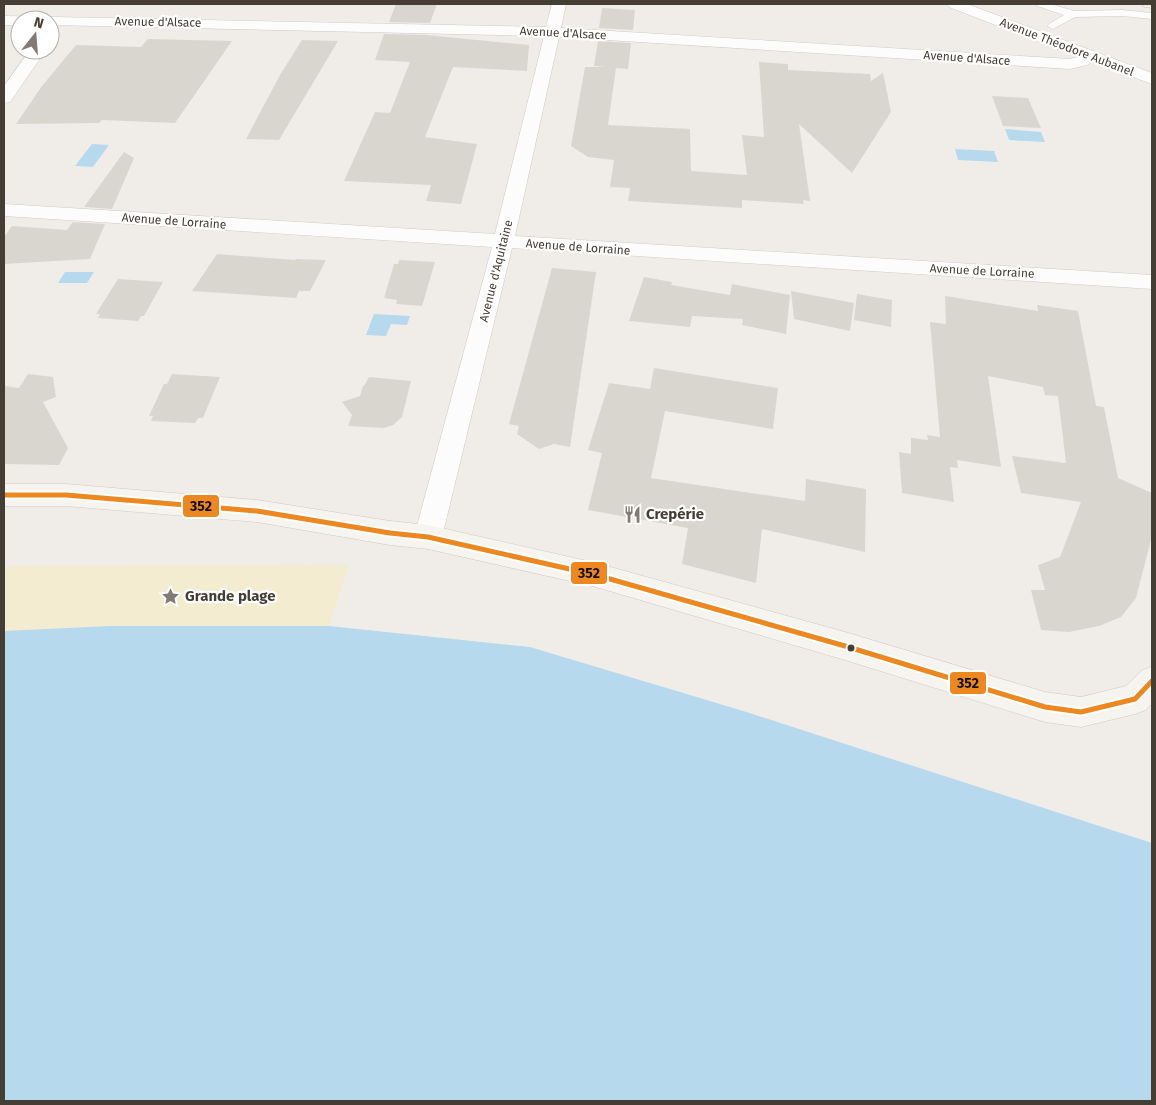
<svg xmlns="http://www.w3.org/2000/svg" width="1156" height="1105" viewBox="0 0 1156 1105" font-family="'Fira Sans',sans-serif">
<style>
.sand{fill:#f4ecd1}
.water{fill:#b7d9ee}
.building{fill:#d9d6d0}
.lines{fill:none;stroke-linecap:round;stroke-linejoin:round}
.service-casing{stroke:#cecbc5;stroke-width:1}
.minor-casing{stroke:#cecbc5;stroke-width:1}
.secondary-casing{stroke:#cfcabf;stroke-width:1}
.primary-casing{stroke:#d2c9b5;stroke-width:1}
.service{fill:#fdfcfc;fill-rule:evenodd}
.minor{fill:#fdfcfc;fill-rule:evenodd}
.secondary{fill:#f6f4ee;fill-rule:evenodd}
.primary{fill:#f1ece2;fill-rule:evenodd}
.bus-1-casing{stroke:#fff;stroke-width:9}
.bus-1{stroke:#ed8720;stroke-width:5}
.bus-dot{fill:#453e34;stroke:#fff;stroke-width:2}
.labels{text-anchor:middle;stroke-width:4.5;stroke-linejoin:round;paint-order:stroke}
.far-street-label{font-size:12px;fill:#453e34;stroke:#fff}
.poi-label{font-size:15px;font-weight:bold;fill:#453e34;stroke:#fff;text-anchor:start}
.line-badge{stroke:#fff;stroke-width:2}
.pale-badge-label{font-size:14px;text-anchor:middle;font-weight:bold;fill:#111}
</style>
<rect width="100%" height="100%" fill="#f0ede8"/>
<path class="sand" d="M349,565L329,626H109L4,631V566Z"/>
<path class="water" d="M1005,129L1041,132L1045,142L1009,140Z
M92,144L109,145L93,167L75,166Z
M955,149L994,151L998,162L958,160Z
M65,272H94L87,283H58Z
M374,314L410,316L407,325L391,324L386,336L366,335Z
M109,626H329L530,647L740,710L1152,843V1101H4V631Z"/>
<path class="building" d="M396,4H437L430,23L389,22Z
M602,8L635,10L633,30L599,28Z
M384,34L426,35L529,45L527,71L453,67L425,137L477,144L461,204L426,201L431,185L344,181L375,112L390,113L410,62L375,60Z
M148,39L232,41L175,123L102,120L99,123L16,124L42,86L76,45L141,47Z
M302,40L338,41L279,140L246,139L280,75Z
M598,41L631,43L628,69L616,68L608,125L690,129L691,171L747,175L742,135L764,137L759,62L788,64V70L870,74L871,81L883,73L891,112L852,173L799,124L810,201L803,200L804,204L742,200V208L628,201L630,188L610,187L614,160L588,157L571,146L585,67H606L594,66Z
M992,96L1028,98L1041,128L1003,126Z
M124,152L134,158L112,209L84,207Z
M73,222L105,224L90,259L4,264V237L12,226L67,230Z
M217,254L295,260L296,259L326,260L310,291H299L296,298L192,291Z
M399,260L435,262L422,306L396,304L397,300L384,298L394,264H398Z
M552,268L596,272L570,447L554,444L539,449L517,434L519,426L509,424Z
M644,277L672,282L671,285L730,295L732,284L790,295L786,334L742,325L743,319L692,316L690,327L629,321Z
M118,279L163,282L144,316H141L138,321L98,318L100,314H96Z
M791,291L854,303L850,331L794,319Z
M857,294L892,300L891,327L854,320Z
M945,296L1038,311L1037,305L1078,311L1096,406L1104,407L1118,478L1152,493V536L1136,598L1121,617L1099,626L1069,632L1041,630L1031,590H1045L1038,565L1060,557L1081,502L1021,493L1012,456L1066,463L1058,396L1045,395L1043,387L988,376L1001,467L957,460L958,468L950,467L954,502L902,493L899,452L911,454V438L928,440L927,435L940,437L930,322L946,324Z
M654,368L778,388L773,429L665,411L651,478L805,501L806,479L866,489L865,552L762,529L756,583L682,564L688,528L588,510L602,453L588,450L609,383L650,389Z
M28,374L53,377L56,397L43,402L68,448L59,465L4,464V386L19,388Z
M172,374L220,377L203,418H198L195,423L151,421L153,416H149L164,384H167Z
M369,377L411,381L402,417L393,425L384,428L348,426L352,415L342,402L360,396L363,386H364Z"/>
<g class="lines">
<defs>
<path id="service" d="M1036,4H1051L1074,11L1122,10L1152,13V19L1122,16L1075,17L1053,29L1047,26L1049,24L1064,15L1037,6Z"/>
<path id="minor" d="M552,4H566L561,28L1070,59L1078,57L949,7L947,4H967L1152,73V84L1092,62L1087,65L1070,69L559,37L515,236L1152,275V289L512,248L442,537L438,545L428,549L418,545L414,537L492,247L4,216V204L495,234L544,36L50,25V20H20V25H4V16L546,27Z
M30,50H46L10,102L4,103V86Z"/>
<path id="secondary" d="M4,484H66L257,500L390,521L428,525L596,563L845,632L1045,692L1081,697L1126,686L1141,671L1152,666V703L1146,710L1135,714L1081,727L1045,722L845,660L596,587L428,549L390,545L257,522L66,506H4Z"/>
<path id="primary" d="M1142,4H1152V8L1144,7Z"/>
</defs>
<use href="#service" class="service-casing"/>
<use href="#minor" class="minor-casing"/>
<use href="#secondary" class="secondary-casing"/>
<use href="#primary" class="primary-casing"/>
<use href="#service" class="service"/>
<use href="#minor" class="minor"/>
<use href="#secondary" class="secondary"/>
<use href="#primary" class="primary"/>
<defs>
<path id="bus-1" d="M4,495H66L257,511L390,533L428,537L596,575L845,646L1045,707L1081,712L1135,699L1152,681"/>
</defs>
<use href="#bus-1" class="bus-1-casing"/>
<use href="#bus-1" class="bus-1"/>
</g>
<defs>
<symbol id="restaurant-bare" viewBox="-9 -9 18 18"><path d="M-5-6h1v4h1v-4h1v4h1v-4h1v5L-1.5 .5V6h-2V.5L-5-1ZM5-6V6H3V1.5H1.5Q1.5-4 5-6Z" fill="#817b73" stroke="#fff" stroke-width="2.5" paint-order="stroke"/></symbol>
<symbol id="sight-bare" viewBox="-9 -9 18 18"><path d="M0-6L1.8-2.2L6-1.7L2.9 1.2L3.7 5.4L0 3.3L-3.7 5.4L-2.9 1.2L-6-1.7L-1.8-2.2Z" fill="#817b73" stroke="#fff" stroke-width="2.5" paint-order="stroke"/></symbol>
</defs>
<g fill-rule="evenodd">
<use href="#restaurant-bare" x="620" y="502" width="25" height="25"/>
<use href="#sight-bare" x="158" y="584" width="25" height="25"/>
</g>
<circle class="bus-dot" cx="851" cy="648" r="4.5"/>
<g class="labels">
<g class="far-street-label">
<text transform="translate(158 22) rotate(1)" y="4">Avenue d'Alsace</text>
<text transform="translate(563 33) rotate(3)" y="4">Avenue d'Alsace</text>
<text transform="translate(1067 47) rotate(21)" y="4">Avenue Théodore Aubanel</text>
<text transform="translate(967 58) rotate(4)" y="4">Avenue d'Alsace</text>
<text transform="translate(174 221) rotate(4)" y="4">Avenue de Lorraine</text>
<text transform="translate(578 247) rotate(4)" y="4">Avenue de Lorraine</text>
<text transform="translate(496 271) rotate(-76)" y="4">Avenue d'Aquitaine</text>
<text transform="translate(982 271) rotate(3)" y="4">Avenue de Lorraine</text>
</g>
<g class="poi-label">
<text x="646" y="519">Crepérie</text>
<text x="185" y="601">Grande plage</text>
</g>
</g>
<g class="line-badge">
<rect x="182" y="494" width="38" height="24" rx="5" fill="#ed8720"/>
<rect x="570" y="561" width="38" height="24" rx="5" fill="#ed8720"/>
<rect x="949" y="671" width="38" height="24" rx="5" fill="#ed8720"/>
</g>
<g class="pale-badge-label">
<text x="201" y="511">352</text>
<text x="589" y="578">352</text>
<text x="968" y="688">352</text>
</g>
<rect width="1156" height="1105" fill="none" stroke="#453e34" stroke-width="10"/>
<g transform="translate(35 35) rotate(17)"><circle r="24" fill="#ffffff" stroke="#b5b2ae"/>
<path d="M0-4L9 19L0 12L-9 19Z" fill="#817b73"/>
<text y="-8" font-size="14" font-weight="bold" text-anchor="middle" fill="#453e34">N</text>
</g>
</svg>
